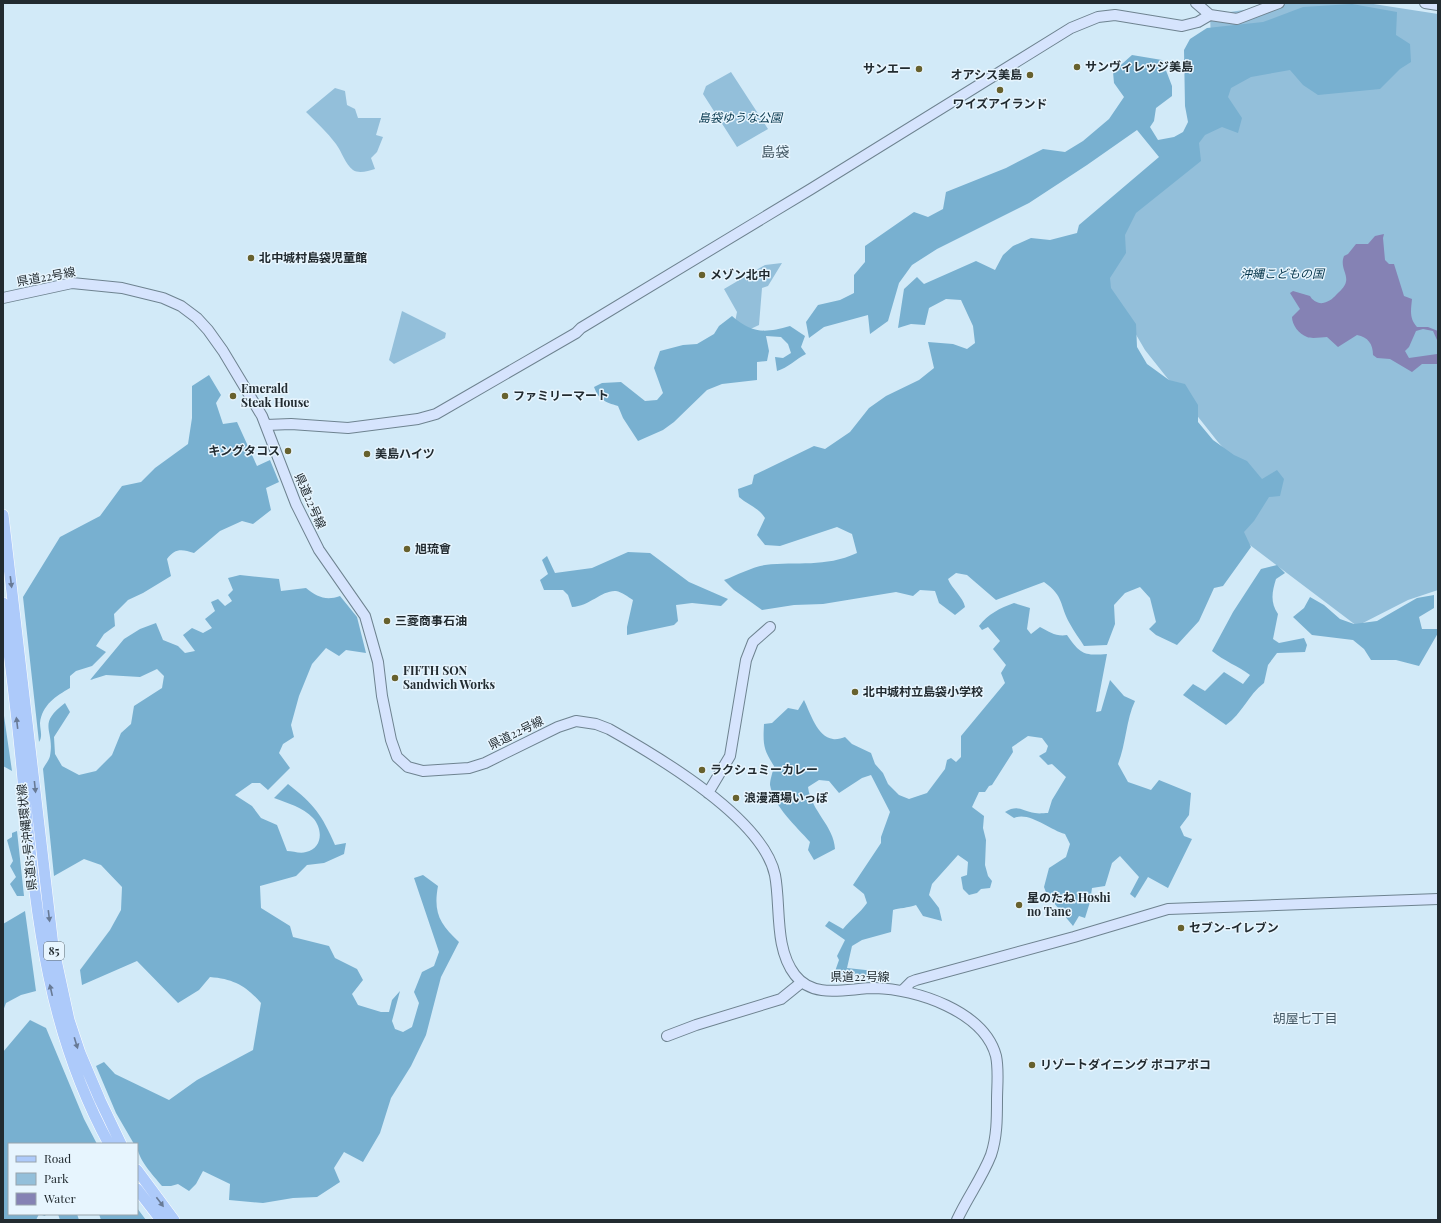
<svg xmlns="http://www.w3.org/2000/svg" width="1441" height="1223" viewBox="0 0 1441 1223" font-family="'Playfair Display','Noto Sans JP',serif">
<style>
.green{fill:#93bfda}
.forest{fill:#78b0d0}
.water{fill:#8582b4;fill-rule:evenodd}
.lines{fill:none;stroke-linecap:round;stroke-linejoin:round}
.secondary-casing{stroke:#6e8390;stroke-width:12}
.primary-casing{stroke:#fff;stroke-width:12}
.secondary{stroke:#d6e4fd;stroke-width:10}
.primary{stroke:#adcafa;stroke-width:11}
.oneway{fill:#687a95}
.poi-dot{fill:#67612e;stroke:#e7f5fe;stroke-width:1.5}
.labels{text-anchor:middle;stroke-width:3;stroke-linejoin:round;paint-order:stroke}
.shield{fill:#e7f5fe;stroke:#5d686e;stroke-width:1}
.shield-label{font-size:11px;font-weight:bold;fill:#222b30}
.poi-label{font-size:12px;font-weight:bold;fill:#222b30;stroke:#e7f5fe;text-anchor:start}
.park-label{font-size:12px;font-style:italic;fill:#05364c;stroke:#e7f5fe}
.street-label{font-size:12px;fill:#222b30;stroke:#e7f5fe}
.neighbourhood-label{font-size:13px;fill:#445864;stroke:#e7f5fe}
.quarter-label{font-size:14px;fill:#445864;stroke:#e7f5fe}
</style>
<rect width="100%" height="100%" fill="#d2eaf8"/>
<path class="green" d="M1291,3H1367L1438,14V590L1408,600L1357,626L1238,536L1266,495L1218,442L1145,350L1106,283L1115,223L1214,120L1210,15Z
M731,72L768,129L737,147L703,94L706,86Z
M335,88L345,91L347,105L355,109L358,118H381L376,135L383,137L377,152L371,158L375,169C368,171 359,174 353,170C345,164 342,152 336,144C327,132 316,122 306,112Z
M782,263L768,286L762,288L759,325L742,333L735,322L737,312L724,289L765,265Z
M402,311L446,333L445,338L394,364L389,360Z"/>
<path class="forest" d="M1352,4L1397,12L1396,35L1410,44L1411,62L1400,69L1380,89L1318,95L1303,85L1290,70L1251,77L1231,88L1228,97L1242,118L1238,133L1222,127L1205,135L1199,143L1201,161L1136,213L1125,235L1126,253L1110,278L1111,288L1136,324L1137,347L1147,364L1169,380L1185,384L1198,405V422L1213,440L1234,455L1247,461L1262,479L1277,470L1284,479L1280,496L1269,497L1254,521L1244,532L1251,547L1223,586L1214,588L1199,621L1177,645L1156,635L1149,629L1156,622L1150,598L1140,587L1125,593L1114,605L1115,624L1107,645L1084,646C1080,639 1074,632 1070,624C1059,605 1065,597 1044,582L996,600L967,575L956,573L948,579C952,589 963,597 965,607L955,615L939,603L935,591L920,590L913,596L896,592L823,604L794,605L762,610L734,590L724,580C737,575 752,567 765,565C798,561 824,568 857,553L852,534L837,527L780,546L765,545L757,535L765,518C759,508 748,505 739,497L738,489L752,484L754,475L814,446L825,449L850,432L869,408L886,396L919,380L934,368L928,342L953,344L967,349L975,343L973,326L961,300L946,299L929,308L925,325L911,324L898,328L904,289L917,277L924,284L976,261L995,270L1003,255L1013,246L1031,238L1050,240L1077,233L1079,225L1159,157L1137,130L1087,165L1029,203L937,249L912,265L899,283L888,321L870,334L868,315L824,327L809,338L806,322L818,305L840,300L854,293V275L865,262V246L914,212L928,217L943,209L946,192L1006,168L1043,149L1065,152L1083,141L1109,119L1124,97L1114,83L1113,72L1132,55L1162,60L1172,86V96L1156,108L1154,121L1150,127L1158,140L1174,137L1183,132L1188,122L1185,106L1184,50L1190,39L1207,28L1263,22L1303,7Z
M732,316C753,334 765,333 790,326L805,336L801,347L806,354C796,359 788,368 777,371L775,357L783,358L791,353L788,344L781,337L766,336L769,351L767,361L757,362V380L722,384L707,390L674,422L663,430L638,441L623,418L618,406C605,402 599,400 594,387L602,383L621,382L645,401L657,400L663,393L654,368L660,351L683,345L697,344L714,334L719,326Z
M209,375L221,395L216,403L223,424L237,422L257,466L270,460L279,482L266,488L271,510L253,524L242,521L220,531L194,553C182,549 175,548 167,559L171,576L143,593L128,600L114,614L115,626L104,634L96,646L106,652L92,666L76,671L70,676V688C56,696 42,705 40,723C40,730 43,736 39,742L23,597L60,537L100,516L122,486L141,482L155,468L188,444L192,418V386Z
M628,552L650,553L689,582L728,599L721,606L692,603L676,605L678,621L674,625L627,635V627L633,600C628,597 622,592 616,591C602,590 590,606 572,607L568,595L563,590H544L540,580L548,574L542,560L547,556L555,573L592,568Z
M1277,565L1285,573L1276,579C1272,592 1270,602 1278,614L1273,639L1279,643L1304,638L1307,645L1305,652L1277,653L1268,665L1264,683C1248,695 1242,714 1226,725L1183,695L1193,684L1205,691L1224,672L1243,684L1250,675C1238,666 1224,661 1212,651L1233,612L1261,569Z
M240,575L279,579L281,591L306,588C317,597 326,601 340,596L357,617L366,653L346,650L339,656L326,648L312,664L299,696L291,725L294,737L283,744L279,753L290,768L268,790L260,783H252L235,795L252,806L261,818L277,825L287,851C293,851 300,854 306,852C323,848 323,829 313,818C303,807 287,803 274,798L288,784C314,804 322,815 335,845L346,843L344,854L324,863L307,865L296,876L260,886L261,908L290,926L293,937L329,946L335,958L357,969L363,980L352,994L358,1005L381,1012H389L392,1000L400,991L392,1021L395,1029L403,1032L412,1027L419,1003L414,992L422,972L434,966L439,952L414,878L423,875L438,886C433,913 440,924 459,942L441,977L426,1035L411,1066L391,1098L380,1133L363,1162L344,1152L334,1168L340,1182L317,1197L293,1198L263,1203L229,1200L230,1184L203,1171L196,1184L189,1191L178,1184L171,1186H162C153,1175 137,1159 137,1144H134L116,1113L96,1066L104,1062L115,1074L169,1100L197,1080L253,1050L261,1003C246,986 234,979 210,977L199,990L178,1003L137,961L82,985L80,970L110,930L121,910L122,887L101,865L84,859L54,876L43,769C45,765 49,760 50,756C55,729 36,725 65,703L70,712L54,737L55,754L62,766L79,775L96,771L112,755L121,733L131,724L134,706L162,688L164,676L157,669L140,677L106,675L90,680L124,639L140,629L156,623L163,640L178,646L185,653L195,651L183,635L192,628L203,633L212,628L205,619L215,611L211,602L218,599L225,606L232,601L228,595L233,590L228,578Z
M1434,595V608L1419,617L1422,629H1438V633L1419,666L1396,660H1371L1364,649L1353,640L1312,635L1293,617L1304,608L1310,597L1324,605L1340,619L1354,624L1377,621L1417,598Z
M1014,603L1030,608L1027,629L1031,634L1040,627C1049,632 1057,637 1067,635C1080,654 1084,656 1107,654L1096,712L1101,711L1110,680L1124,696L1135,701C1126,720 1126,744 1118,764L1128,782L1151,790L1159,780L1191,793L1189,815L1180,827L1184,836L1192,839L1168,888L1148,877L1135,898L1130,894L1139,877L1120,856L1112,863L1105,886L1092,888L1090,902L1085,918L1079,916L1073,926L1054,903L1048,898L1044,887L1049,868L1066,857L1070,844L1065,834C1050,830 1029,811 1014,818L1005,812C1018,804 1022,811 1035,813C1039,814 1044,813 1048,813L1052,800L1066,777L1052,764L1048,765L1039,756L1046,752L1048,746L1042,738L1028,736L1012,747L1013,752L992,785L989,786L985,792H979L972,807L984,816L983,828L986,840L985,865L988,876L992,881L990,888L981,889L977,893L969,895L963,889L961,877L967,875L968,862L958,855L932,884L929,895L939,908L942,921L923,916L916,905C908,908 899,908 893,910L891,932L862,940L852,946L847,968L884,972L883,975L833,977L839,960L837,956L845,940L825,926L829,921L843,929C851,919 860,913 867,903L864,894L853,885L881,843V837L890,812L871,775L862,778L839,793L829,781L819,780L808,787C811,811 834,826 835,849L814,860L808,850L810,842C796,826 774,807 770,785C770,779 773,772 774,766C763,749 763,744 764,724L772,723L788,708L798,710L804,700C810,712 817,737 833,739C836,740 842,738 845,737L852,744L871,753L875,764L883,773L888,784L899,795L909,799L927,793L945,769L947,760L951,758L956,762L961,757V736L1005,683L1001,673L1006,665L993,649L1000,641L988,627L982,630L979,626C988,614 1000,608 1014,603Z
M3,709L12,771L3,766Z
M17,831L24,896H17L10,884L16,877L10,866L13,861L7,840L12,837V833Z
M25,911L36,991L21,995L6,1003L3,1011V924Z
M30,1020L46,1028L84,1119L97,1144H9V1214H46L45,1216L39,1214L36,1220H3V1052Z
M137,1208L146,1220H101L99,1214H137Z
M58,1214H77L79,1220H60Z"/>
<path class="water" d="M1384,234L1383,238L1385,260L1389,264H1394L1404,296L1412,299C1411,310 1409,318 1417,327H1428L1438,331V364H1422L1412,372L1390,359L1377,358L1373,355C1373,344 1368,337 1357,335L1338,347L1327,337C1322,337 1312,339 1307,337C1299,334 1292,325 1292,317L1300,309L1290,293L1293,291L1310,296C1312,300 1318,304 1323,303C1331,301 1333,298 1338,293C1356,278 1338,271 1344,256L1348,254L1356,244H1368L1375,236ZM1423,329L1433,331L1437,340V354L1409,358L1405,351L1409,347L1416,331Z"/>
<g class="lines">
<defs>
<path id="secondary" d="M1196,3L1210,15
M1425,3L1438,5
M3,298L72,283L122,288L163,298L181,306L197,318L208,330L223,351L262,416L296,504L319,550L365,616L378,662L382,696L391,740L397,757L408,767L423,771L469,768L485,763L558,727L576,721L596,724L609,729C657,756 763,818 775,875C781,906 774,948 795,975C814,1000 848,988 875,988C916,989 984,1011 996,1056C999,1070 997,1086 997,1100C997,1118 997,1137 991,1155C982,1178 967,1198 957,1220
M266,425L291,424L348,428L418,419L436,414L576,333L581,328L811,189L1071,28L1098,17L1115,15L1182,26L1198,22L1210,15L1237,19L1279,3
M708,793L730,756L746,660L753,642L770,627
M902,991L911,982L916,980L1074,937L1168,909L1438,899
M667,1036L696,1025L781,999L802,982"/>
<path id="primary" d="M3,515L53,946L69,1020L80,1053L100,1100L121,1144
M3,603C10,662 18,721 23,780C36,910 45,1027 109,1144
M137,1170L174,1220
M137,1189L161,1220"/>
</defs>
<use href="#secondary" class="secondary-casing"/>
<use href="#primary" class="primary-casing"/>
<use href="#secondary" class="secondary"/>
<use href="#primary" class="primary"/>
</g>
<defs><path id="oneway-solid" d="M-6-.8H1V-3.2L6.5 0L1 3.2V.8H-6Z"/></defs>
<g class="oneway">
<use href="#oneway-solid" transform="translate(11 582) rotate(83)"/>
<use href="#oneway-solid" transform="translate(17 723) rotate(-97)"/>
<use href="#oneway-solid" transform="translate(35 787) rotate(84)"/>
<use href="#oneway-solid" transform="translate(49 916) rotate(83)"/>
<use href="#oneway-solid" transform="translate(51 990) rotate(-103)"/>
<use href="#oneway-solid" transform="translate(76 1043) rotate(73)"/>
<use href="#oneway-solid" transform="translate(160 1202) rotate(53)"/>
</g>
<g class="poi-dot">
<circle cx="1077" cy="67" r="4"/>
<circle cx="919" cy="69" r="4"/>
<circle cx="1030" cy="75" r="4"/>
<circle cx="1000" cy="90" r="4"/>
<circle cx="251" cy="258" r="4"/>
<circle cx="702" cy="275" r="4"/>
<circle cx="233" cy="396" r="4"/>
<circle cx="505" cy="396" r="4"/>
<circle cx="288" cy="451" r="4"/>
<circle cx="367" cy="454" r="4"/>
<circle cx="407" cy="549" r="4"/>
<circle cx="387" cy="621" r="4"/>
<circle cx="395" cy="678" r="4"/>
<circle cx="855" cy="692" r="4"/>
<circle cx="702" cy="770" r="4"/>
<circle cx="736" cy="798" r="4"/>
<circle cx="1019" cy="905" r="4"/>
<circle cx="1181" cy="928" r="4"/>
<circle cx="1032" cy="1065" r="4"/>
</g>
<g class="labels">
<rect class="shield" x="44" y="942" width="20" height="18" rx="3"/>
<g class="shield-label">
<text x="54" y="955">85</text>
</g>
<g class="poi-label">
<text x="1085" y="71">サンヴィレッジ美島</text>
<text x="911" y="73" text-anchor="end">サンエー</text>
<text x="1022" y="79" text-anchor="end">オアシス美島</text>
<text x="1000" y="108" text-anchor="middle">ワイズアイランド</text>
<text x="259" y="262">北中城村島袋児童館</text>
<text x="710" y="279">メゾン北中</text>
<text x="241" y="393">Emerald<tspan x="241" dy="14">Steak House</tspan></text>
<text x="513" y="400">ファミリーマート</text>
<text x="280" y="455" text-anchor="end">キングタコス</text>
<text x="375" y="458">美島ハイツ</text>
<text x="415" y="553">旭琉會</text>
<text x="395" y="625">三菱商事石油</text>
<text x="403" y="675">FIFTH SON<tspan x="403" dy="14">Sandwich Works</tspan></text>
<text x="863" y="696">北中城村立島袋小学校</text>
<text x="710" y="774">ラクシュミーカレー</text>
<text x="744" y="802">浪漫酒場いっぽ</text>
<text x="1027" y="902">星のたね Hoshi<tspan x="1027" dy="14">no Tane</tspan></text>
<text x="1189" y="932">セブン-イレブン</text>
<text x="1040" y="1069">リゾートダイニング ポコアポコ</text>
</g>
<g class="park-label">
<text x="740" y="122">島袋ゆうな公園</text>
<text x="1282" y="278">沖縄こどもの国</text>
</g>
<g class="street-label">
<text transform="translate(46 277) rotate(-10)" y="4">県道22号線</text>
<text transform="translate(310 501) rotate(66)" y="4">県道22号線</text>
<text transform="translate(516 733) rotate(-26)" y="4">県道22号線</text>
<text transform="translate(27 837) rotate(-96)" y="4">県道85号沖縄環状線</text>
<text x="860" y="981">県道22号線</text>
</g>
<g class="neighbourhood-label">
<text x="1305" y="1023">胡屋七丁目</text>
</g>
<g class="quarter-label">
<text x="775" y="157">島袋</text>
</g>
</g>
<rect width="1441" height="1223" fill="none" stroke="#222b30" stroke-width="8"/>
<rect x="8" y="1143" width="130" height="72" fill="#e7f5fe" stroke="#98a4ac"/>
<rect x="16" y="1156" width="20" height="6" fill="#adcafa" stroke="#98a4ac"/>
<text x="44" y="1163" font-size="12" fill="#222b30">Road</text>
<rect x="16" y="1173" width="20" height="12" fill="#93bfda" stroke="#98a4ac"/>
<text x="44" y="1183" font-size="12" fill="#222b30">Park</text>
<rect x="16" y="1193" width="20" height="12" fill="#8582b4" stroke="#98a4ac"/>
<text x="44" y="1203" font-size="12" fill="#222b30">Water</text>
</svg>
